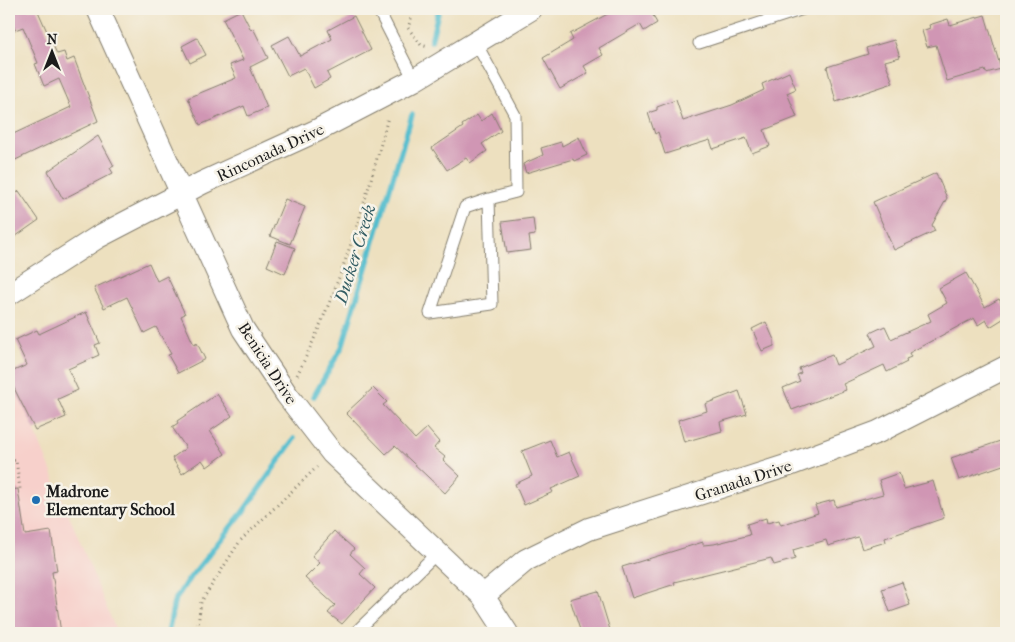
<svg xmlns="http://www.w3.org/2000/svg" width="1015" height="642" viewBox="0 0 1015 642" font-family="'IM FELL French Canon',serif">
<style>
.built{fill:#f7d0cb}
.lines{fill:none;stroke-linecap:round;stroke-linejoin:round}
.stream{stroke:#52bdce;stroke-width:5.5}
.building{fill:#d096b4}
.service-casing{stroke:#847e6e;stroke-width:13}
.minor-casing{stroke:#847e6e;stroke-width:24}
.path{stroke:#847e6e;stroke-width:3;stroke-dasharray:1 4;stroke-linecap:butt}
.service{stroke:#fff;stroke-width:11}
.minor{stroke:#fff;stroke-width:22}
.poi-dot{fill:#1f6fb2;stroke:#f7f3e8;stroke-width:2}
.labels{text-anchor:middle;stroke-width:5;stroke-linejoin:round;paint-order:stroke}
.street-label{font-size:16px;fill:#1c1c1c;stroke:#f7f3e8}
.poi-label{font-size:16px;font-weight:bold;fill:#1c1c1c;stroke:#f7f3e8;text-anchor:start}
.water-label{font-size:18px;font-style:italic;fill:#325c63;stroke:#f7f3e8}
</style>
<rect width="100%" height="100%" fill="#f7f3e8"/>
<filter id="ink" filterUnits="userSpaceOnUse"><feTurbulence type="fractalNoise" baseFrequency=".02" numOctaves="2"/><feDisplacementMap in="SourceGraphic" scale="10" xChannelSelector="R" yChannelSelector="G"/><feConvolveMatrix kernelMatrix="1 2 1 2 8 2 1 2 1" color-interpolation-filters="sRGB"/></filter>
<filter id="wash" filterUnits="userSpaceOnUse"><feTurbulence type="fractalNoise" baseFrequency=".0096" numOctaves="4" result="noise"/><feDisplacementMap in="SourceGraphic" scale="20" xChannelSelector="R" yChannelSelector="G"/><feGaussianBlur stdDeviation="1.12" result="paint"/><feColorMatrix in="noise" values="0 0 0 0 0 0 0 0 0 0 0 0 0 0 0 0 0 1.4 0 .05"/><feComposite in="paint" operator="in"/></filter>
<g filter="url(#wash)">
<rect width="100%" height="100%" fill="#ede0bf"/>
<path class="built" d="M9,367L117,633H9Z"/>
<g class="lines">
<path class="stream" d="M431,41L439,9
M314,396L342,347L412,115
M168,633L174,602L185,584L243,512L294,439"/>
</g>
<g id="blocks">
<path class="building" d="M9,9H37L57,54L64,52L67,61L74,58L98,121L9,163V136L71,107L59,79L44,86L35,64L38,63L23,27L15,30L9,15Z
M617,9H665L653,16L657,23L644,31L640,24L599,48L603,55L584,66L588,73L560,89L543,58L573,40L570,34Z
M241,10L251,30L253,28L268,58L250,67L267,108L248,116L244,106L200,125L188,98L236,78L230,65L243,60L223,19Z
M985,15L1001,69L986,73L985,70L947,81L936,45L927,47L922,31L930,28L929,25L948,19L950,25Z
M354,16L371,50L327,73L330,79L314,88L304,68L288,76L272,45L289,36L300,56L332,39L328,30Z
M197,38L206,55L190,63L182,46Z
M894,40L900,57L885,61L893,83L836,102L827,67L868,54L866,48Z
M789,72L796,89L787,93L797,117L764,130L770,146L752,153L746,138L713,149L710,140L665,154L658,132L655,134L648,113L657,110V107L676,100L683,121L732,105L764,90L762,84Z
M492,113L501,131L482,144L487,151L470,163L466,158L447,170L432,148L463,127L462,125L477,115L481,121Z
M98,136L114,166L110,168L113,173L63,199L48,171Z
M579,137L587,155L574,161L573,159L526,173L523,164L543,155L541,148L561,142L562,146Z
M936,173L947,198L932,225L935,231L894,250L873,202Z
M19,191L39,220L9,241V194L14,195Z
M285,199L305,207L290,244L270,236Z
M533,218L535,235L529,236L531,250L507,253L502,222Z
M277,241L295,248L285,274L267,266Z
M149,263L157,281L167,276L185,314L181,316L194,345L197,343L205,359L178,373L168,355L171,354L156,327L144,333L127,297L104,308L94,288Z
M966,273L985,307L999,299L1006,311V317L990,327L986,320L978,325L974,318L909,353L911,357L906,359L907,362L887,372L884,365L843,384L846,390L792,410L783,388L800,381L797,375L801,373L799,368L832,355L836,365L876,346L870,333L885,326L891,339L931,321L928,314L947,303L939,288Z
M86,312L100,343L95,345L99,355L68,369L78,390L58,399L66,417L35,430L9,378V373L27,365L15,340L37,330L39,334Z
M766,322L774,340V346L762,351L752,329Z
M373,388L387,402L383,405L415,439L427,428L439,442L434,448L445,457L443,460L460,476L445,493L395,446L386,454L346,413Z
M739,391L747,414L720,422L722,431L684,442L678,420L707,411L705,404Z
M217,394L232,416L210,431L225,454L207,467L202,460L182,474L172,458L186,448L172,427L178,423L177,421Z
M1006,439V464L959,480L951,458Z
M550,440L557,457L569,452L580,476L551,489L553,492L524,505L515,484L532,476L522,451Z
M899,473L904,489L933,481L944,518L885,538L886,542L862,549L858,537L828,546L826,540L793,550L795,559L774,565L771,558L674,582L675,584L632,598L622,567L703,542V545L714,544L750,535L747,524L766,518L767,523L779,520L781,525L818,513L815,505L834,500L836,507L883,494L879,480Z
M18,489L25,535L51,531L57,571L52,572L61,633H9V490Z
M334,531L354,549L350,554L365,568L360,574L375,588L342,624L328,613L335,605L305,578L320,563L312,556Z
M902,582L910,605L890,612L882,589Z
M598,591L611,633H581L570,599Z"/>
</g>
</g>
<g filter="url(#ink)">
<use href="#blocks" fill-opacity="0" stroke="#847e6e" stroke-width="1"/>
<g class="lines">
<defs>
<path id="service" d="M378,9L414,80
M476,43L515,115L516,192L489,199L492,304L430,313L465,207L489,199
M699,43L803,9
M355,633L436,554"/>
<path id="minor" d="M98,9L243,329L287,395L332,453L483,596L507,633
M9,294L98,237L202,183L316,131L414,80L531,9
M483,596L526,560L589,529L789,465L878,432L1006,367"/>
</defs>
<use href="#service" class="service-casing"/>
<use href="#minor" class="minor-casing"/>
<path class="path" d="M414,9L408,28L421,45L428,47
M297,375C338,293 365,206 388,117
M9,461L16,460L20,489H18
M197,633L201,602L240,541L317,467"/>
<use href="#service" class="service"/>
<use href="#minor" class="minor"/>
</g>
</g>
<circle class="poi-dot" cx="36" cy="500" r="5"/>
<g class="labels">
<g class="street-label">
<text transform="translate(270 152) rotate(-25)" y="6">Rinconada Drive</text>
<text transform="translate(268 363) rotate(57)" y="6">Benicia Drive</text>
<text transform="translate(743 480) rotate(-18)" y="6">Granada Drive</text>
</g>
<g class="poi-label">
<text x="46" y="497">Madrone<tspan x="46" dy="18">Elementary School</tspan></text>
</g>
<g class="water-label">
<text transform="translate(355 254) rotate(-73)" y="6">Ducker Creek</text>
</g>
</g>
<rect width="1015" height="642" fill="none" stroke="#f7f3e8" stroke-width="30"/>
<g transform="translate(52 52)" stroke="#f7f3e8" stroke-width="4" paint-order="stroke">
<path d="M0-4L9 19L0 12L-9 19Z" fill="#1c1c1c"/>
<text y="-8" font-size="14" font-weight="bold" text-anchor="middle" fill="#1c1c1c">N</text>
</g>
</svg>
